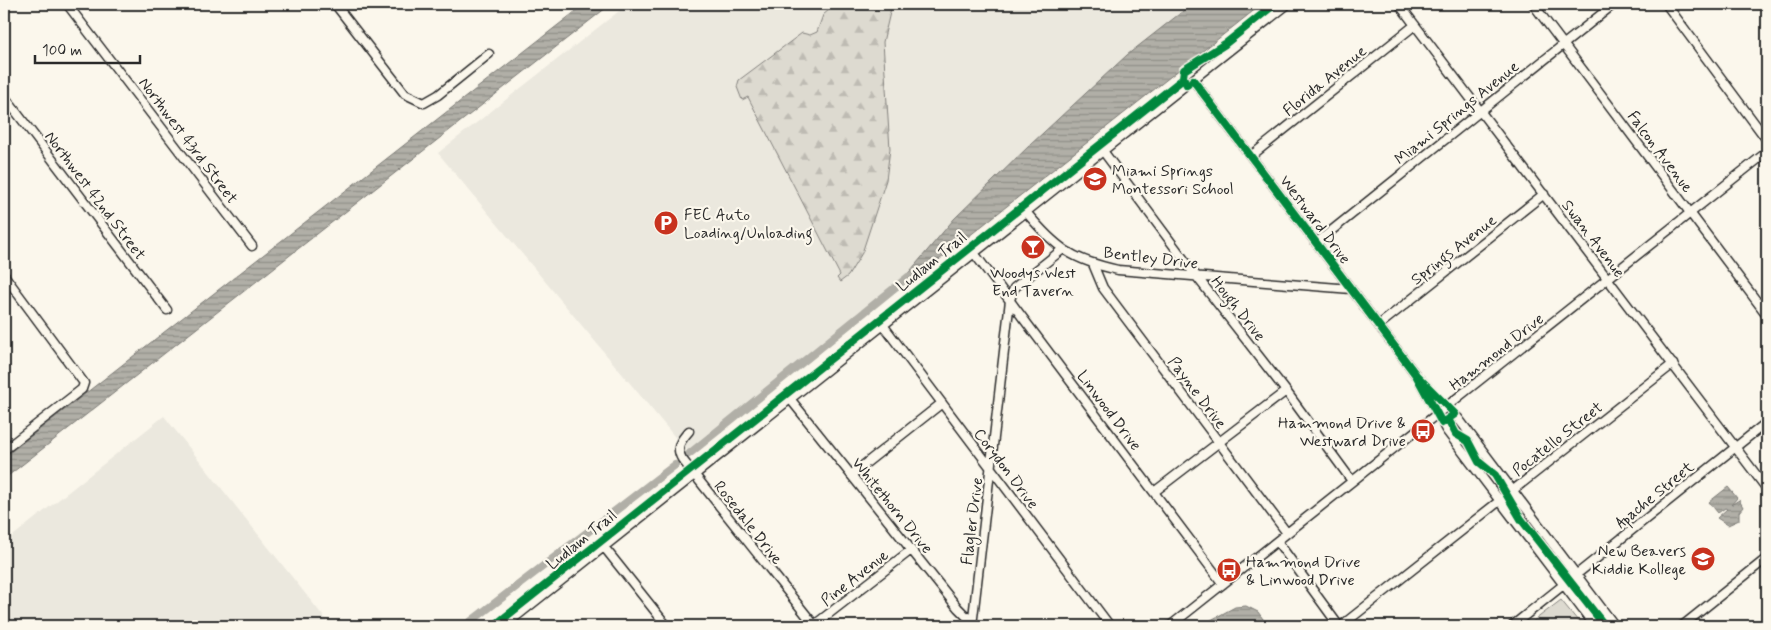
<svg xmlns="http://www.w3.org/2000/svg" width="1771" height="630" viewBox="0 0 1771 630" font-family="Mynerve,sans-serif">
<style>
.built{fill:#ebe8de}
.forest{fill:url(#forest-firs);stroke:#84827e}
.pitch{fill:#dddad0;stroke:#84827e}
.water{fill:url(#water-rules);stroke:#7b7a75}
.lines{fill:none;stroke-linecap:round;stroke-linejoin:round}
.canal{stroke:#b1afa7;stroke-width:8}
.minor-casing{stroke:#2b2b2b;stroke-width:11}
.minor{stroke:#fbf7ec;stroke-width:8}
.cycleway-casing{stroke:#fbf7ec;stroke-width:11}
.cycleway{stroke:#00873e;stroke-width:8}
.labels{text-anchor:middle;stroke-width:4.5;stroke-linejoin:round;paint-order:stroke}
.street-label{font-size:16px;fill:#2b2b2b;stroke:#fbf7ec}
.poi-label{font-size:16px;fill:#2b2b2b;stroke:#fbf7ec;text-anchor:start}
</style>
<defs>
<pattern id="forest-firs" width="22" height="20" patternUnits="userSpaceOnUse" patternTransform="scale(1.25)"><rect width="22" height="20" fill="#dddad0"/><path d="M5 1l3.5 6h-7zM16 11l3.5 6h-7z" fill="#bebbb3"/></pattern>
<pattern id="water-rules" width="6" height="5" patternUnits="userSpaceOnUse" patternTransform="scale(1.25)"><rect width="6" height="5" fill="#b1afa7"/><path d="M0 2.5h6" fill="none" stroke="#908f88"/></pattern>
</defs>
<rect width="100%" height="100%" fill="#fbf7ec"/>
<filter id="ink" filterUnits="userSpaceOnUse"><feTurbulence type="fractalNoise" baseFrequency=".02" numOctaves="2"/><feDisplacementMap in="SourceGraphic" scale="10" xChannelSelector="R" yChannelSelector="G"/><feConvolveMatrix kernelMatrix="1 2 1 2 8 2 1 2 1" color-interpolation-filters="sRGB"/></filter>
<g filter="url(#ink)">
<path class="built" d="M628,4H1237L689,454L438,153Z
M164,416L331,626H4V543Z"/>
<path class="forest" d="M836,4H892L883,42L890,149L886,180L862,253L848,276L840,282L837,278L840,275L748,97L742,100L737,87L739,80L802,33L810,35L817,32L823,15Z"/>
<path class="pitch" d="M1561,600L1582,626H1527Z"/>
<path class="water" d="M585,4H611L4,479V457Z
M1192,4H1262L930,267L900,283L954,219L1030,145L1127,55Z
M1728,487L1737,498L1731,505L1739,500L1743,507L1739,512V520L1728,525L1717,518L1727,509L1725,508L1718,513L1709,502Z
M1246,606L1258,612L1268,626H1200L1235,607Z"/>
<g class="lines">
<path class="canal" d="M689,454L908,277
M465,626L675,465"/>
<defs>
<path id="minor" d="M67,4L252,246
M335,4L405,94L424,103L438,95L489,54
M1399,4L1767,489
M1533,4L1767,315
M1666,4L1767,140
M1193,80L1416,375L1458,418L1615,626
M4,96L167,310
M1103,151L1197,277L1286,391L1352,481
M1251,156L1415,25
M1026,212C1056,248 1072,260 1118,270L1351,289
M1316,243L1614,4
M974,253L1223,584
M1093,264L1103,288L1287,533
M4,275L84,383L82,389L4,450
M883,325L1110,626
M1379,325L1544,194
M1420,382L1446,430L1595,626
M791,400L958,608L973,623
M689,431C681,440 675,447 682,459L815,626
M851,475L942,403
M1154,492L1286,391
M1277,541L1339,626
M604,547L667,626
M504,626L1288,4
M813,626L911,550
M972,626L1010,300L1014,288L1063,249
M1170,626L1767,152
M1341,626L1673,364
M1512,626L1767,422
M1682,626L1767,558"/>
</defs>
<use href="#minor" class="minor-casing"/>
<use href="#minor" class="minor"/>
<defs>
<path id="cycleway" d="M1193,80L1416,375L1455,414L1442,423L1416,375
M1187,85L1183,77L1184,70L1225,44L1275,4
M1448,419L1456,434L1468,441L1479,462L1495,475L1521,519L1605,626
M494,626L1183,79"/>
</defs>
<use href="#cycleway" class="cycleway-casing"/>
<use href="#cycleway" class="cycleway"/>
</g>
</g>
<defs>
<symbol id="school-disc" viewBox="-11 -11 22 22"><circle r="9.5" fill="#c8321e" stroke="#fbf7ec"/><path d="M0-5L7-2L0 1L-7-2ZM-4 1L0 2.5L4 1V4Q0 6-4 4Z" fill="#fff"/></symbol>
<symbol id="parking-disc" viewBox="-11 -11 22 22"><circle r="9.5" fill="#c8321e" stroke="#fbf7ec"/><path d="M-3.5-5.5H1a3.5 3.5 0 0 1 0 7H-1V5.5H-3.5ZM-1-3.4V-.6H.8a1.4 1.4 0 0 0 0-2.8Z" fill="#fff"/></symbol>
<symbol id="bar-disc" viewBox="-11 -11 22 22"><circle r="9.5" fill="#c8321e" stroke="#fbf7ec"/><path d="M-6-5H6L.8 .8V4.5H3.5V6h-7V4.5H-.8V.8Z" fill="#fff"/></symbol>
<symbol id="bus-disc" viewBox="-11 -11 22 22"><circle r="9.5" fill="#c8321e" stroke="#fbf7ec"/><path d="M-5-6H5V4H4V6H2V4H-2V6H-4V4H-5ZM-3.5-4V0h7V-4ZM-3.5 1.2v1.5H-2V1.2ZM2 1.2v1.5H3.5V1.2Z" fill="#fff"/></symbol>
</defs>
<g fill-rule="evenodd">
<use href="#school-disc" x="1081" y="165" width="28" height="28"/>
<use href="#parking-disc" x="652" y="209" width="28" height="28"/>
<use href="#bar-disc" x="1019" y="233" width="28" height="28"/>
<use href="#bus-disc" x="1409" y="417" width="28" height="28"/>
<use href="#school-disc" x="1689" y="545" width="28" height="28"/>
<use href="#bus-disc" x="1215" y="556" width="28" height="28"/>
</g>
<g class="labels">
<g class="street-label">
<text transform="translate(1324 80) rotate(-39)" y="6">Florida Avenue</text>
<text transform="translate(1456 112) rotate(-39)" y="6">Miami Springs Avenue</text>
<text transform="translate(189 140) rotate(53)" y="6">Northwest 43rd Street</text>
<text transform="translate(1661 151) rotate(53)" y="6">Falcon Avenue</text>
<text transform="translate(96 195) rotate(53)" y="6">Northwest 42nd Street</text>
<text transform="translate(1316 219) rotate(53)" y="6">Westward Drive</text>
<text transform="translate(1594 238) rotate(53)" y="6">Swan Avenue</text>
<text transform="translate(1453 249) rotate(-38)" y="6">Springs Avenue</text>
<text transform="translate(1151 257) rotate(7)" y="6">Bentley Drive</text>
<text transform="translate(931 261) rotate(-39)" y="6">Ludlam Trail</text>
<text transform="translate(1239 308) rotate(52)" y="6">Hough Drive</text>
<text transform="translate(1496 351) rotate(-38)" y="6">Hammond Drive</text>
<text transform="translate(1198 392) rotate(53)" y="6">Payne Drive</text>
<text transform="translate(1110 410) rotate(53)" y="6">Linwood Drive</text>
<text transform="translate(1557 438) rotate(-38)" y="6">Pocatello Street</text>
<text transform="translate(1007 468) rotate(53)" y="6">Corydon Drive</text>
<text transform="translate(1654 494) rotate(-39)" y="6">Apache Street</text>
<text transform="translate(893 505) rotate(51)" y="6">Whitethorn Drive</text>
<text transform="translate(971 521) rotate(-83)" y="6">Flagler Drive</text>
<text transform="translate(749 522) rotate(52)" y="6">Rosedale Drive</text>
<text transform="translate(581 539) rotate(-39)" y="6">Ludlam Trail</text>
<text transform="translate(854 577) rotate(-38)" y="6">Pine Avenue</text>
</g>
<g class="poi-label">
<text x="1112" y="176">Miami Springs<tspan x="1112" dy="18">Montessori School</tspan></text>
<text x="684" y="220">FEC Auto<tspan x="684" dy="18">Loading/Unloading</tspan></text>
<text x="1033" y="278" text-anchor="middle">Woodys West<tspan x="1033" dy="18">End Tavern</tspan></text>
<text x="1406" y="428" text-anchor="end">Hammond Drive &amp;<tspan x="1406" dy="18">Westward Drive</tspan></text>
<text x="1686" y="556" text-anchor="end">New Beavers<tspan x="1686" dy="18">Kiddie Kollege</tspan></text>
<text x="1246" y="567">Hammond Drive<tspan x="1246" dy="18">&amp; Linwood Drive</tspan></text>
</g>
</g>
<rect width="1771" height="630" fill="none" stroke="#fbf7ec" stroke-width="20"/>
<rect x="10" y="10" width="1751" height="610" fill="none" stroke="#2b2b2b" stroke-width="2" filter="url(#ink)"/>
<path d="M35 55v8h105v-8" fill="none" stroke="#2b2b2b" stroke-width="2.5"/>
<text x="42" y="55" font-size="15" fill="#2b2b2b" stroke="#fbf7ec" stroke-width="4" paint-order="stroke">100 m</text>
</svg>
